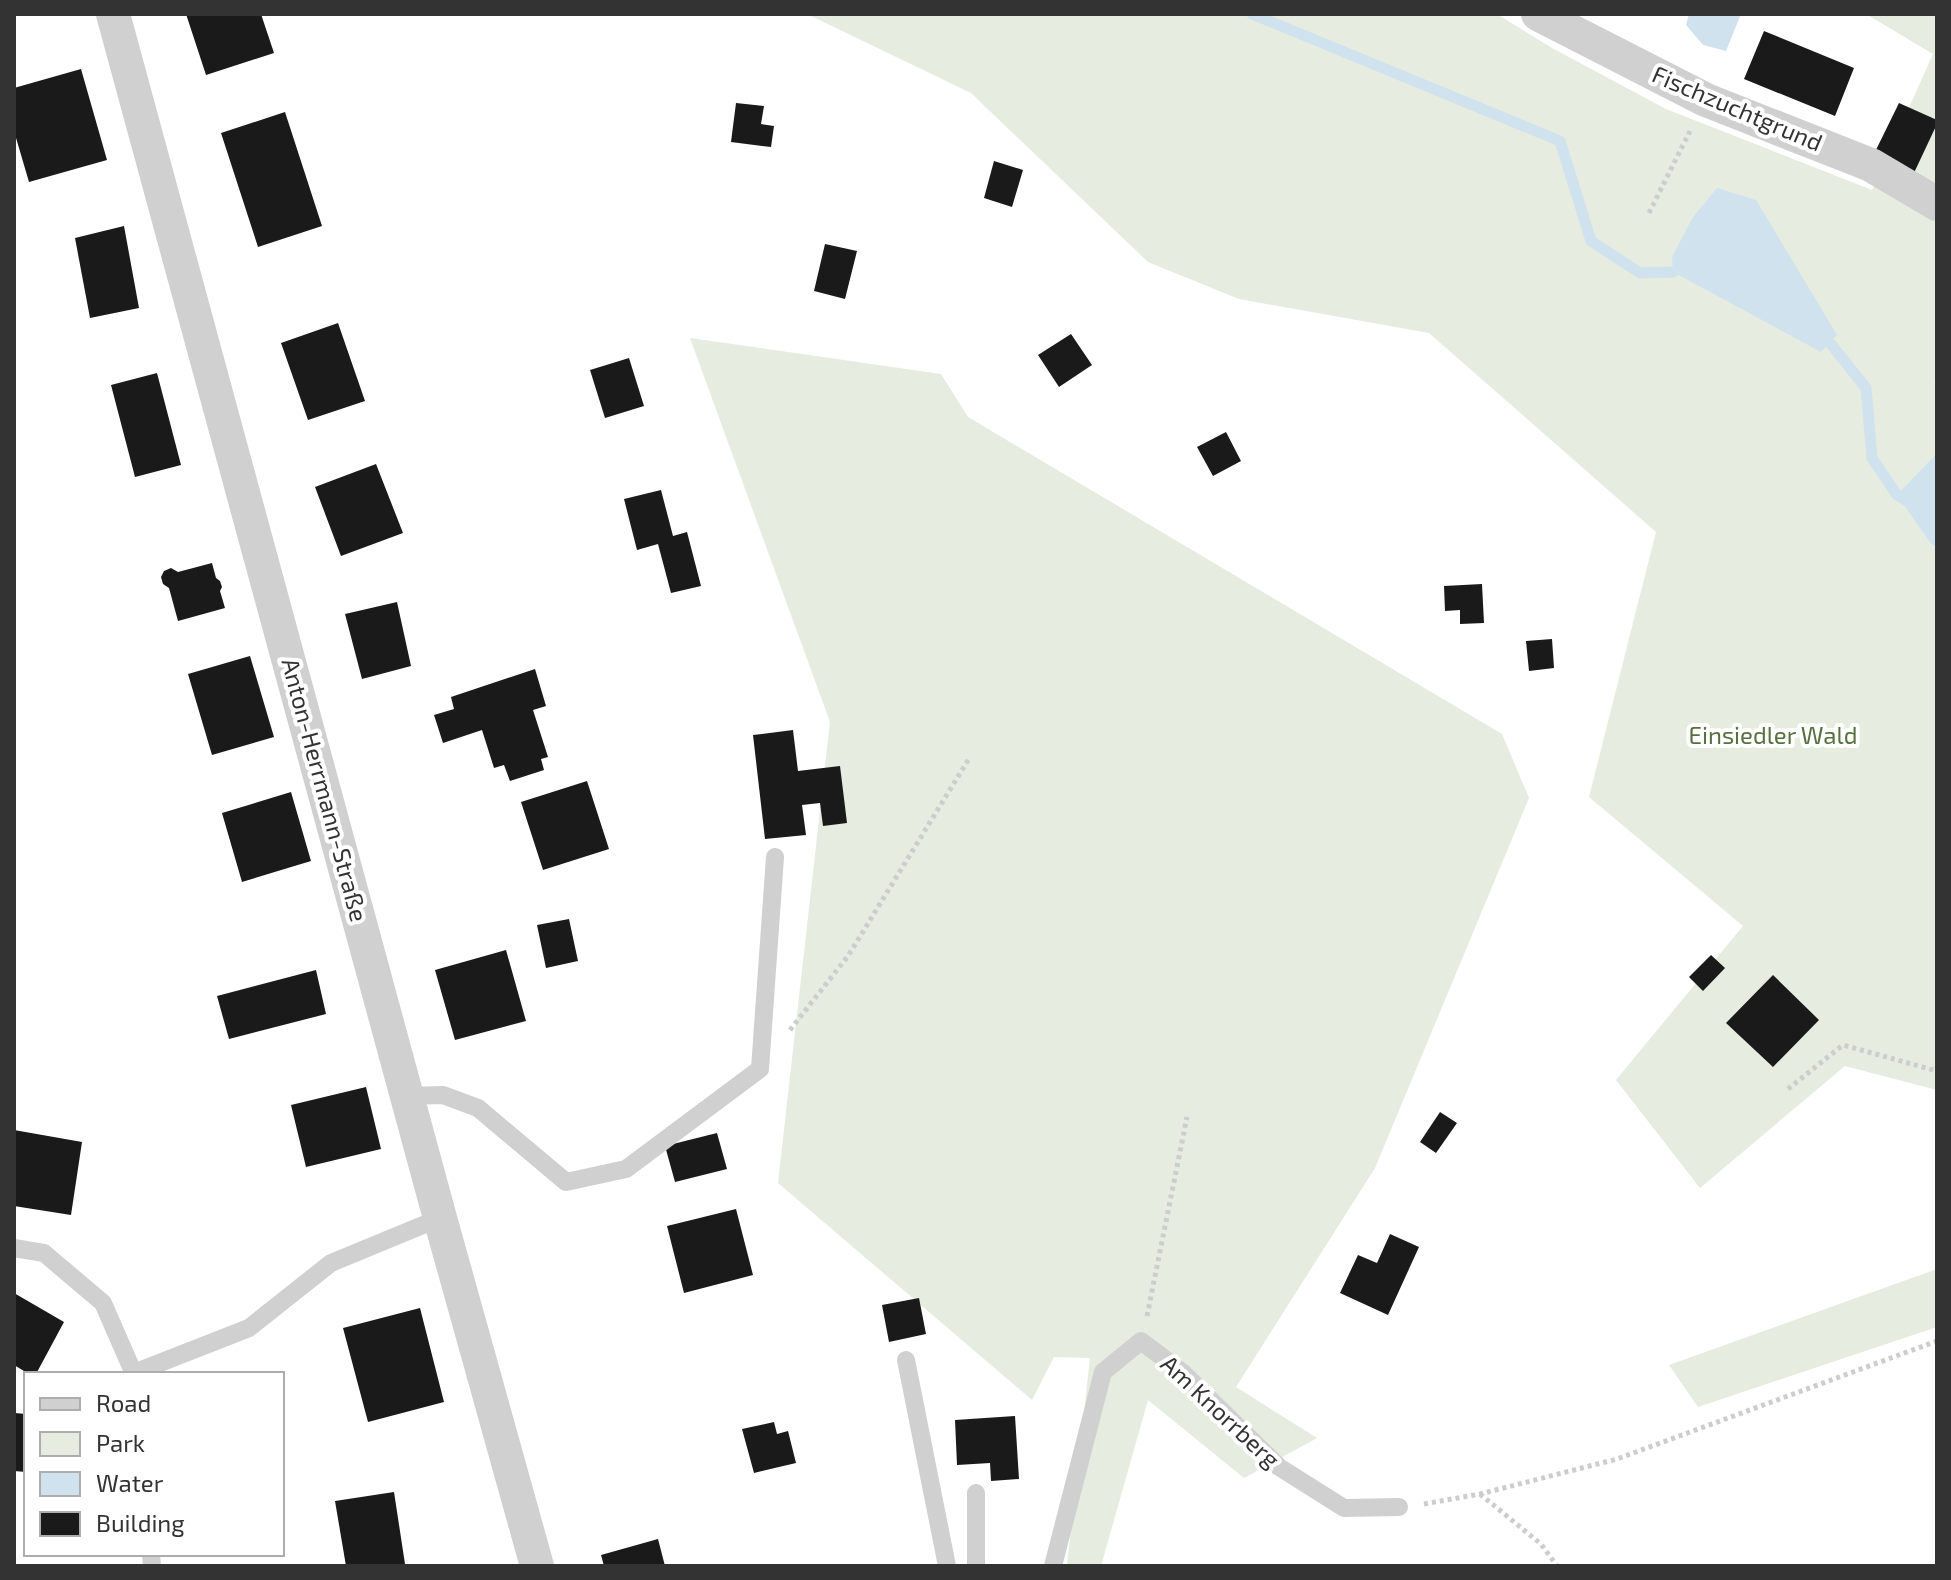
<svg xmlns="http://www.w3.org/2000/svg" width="1951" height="1580" viewBox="0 0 1951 1580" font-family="'Exo 2',sans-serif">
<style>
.green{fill:#e6ecdf}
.water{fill:#cfe2ee}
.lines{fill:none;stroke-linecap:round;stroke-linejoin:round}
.stream{stroke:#cfe2ee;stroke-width:11}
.building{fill:#1a1a1a}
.path{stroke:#cdcdcd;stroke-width:5;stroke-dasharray:4 4;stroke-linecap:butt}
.service{stroke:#d0d0d0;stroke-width:18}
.minor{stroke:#d0d0d0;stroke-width:34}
.labels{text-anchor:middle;stroke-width:8;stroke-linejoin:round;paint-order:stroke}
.street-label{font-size:24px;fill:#333;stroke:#fff}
.park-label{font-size:24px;fill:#56703f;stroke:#fff}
</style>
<rect width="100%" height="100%" fill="#fff"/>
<path class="green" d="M807,14H1497L1552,48L1666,109L1872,190L1933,54L1866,14H1937V381L1934,382L1937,386V453L1898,495L1931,544L1937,548V1090L1845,1066L1700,1188L1616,1080L1743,926L1589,797L1656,532L1429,333L1239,299L1148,262L971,93Z
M690,338L941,374L968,417L1502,734L1529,798L1375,1168L1236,1387L1317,1438L1244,1478L1148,1400L1101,1566H1067L1090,1358L1054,1357L1032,1400L778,1183L830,722Z
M1937,1269V1327L1698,1407L1669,1365Z"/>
<path class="water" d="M1689,14H1741L1726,51L1703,45L1686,25Z
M1717,188L1756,200L1837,335L1821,352L1673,272L1672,257L1693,217Z
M1937,453V548L1931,544L1897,495Z"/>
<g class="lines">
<path class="stream" d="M1252,14L1560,141L1591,241L1640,273L1673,272
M1821,335L1830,343L1866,388L1872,458L1897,495L1909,502"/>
</g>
<path class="building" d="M186,14H261L274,53L206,75Z
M1764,31L1854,68L1835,116L1744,79Z
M81,69L107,160L29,182L14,131V88Z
M736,103L764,106L761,124L774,126L771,147L731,142Z
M1899,103L1937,120V124L1913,175L1873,156Z
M285,112L322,226L258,247L221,133Z
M994,161L1023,170L1012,207L984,198Z
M124,226L139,308L90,318L75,238Z
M825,244L857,251L845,299L814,291Z
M338,323L365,401L308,420L281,343Z
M1071,334L1092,365L1059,387L1038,355Z
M629,358L644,406L605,418L590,370Z
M157,373L181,465L135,477L111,385Z
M1226,432L1241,461L1213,476L1197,447Z
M376,464L403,533L341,556L315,487Z
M661,490L673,536L687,532L701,586L671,593L658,544L637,550L624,499Z
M212,563L216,578L220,581L222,587L220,591L225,608L178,621L169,588L163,584L161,577L164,571L171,568L178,572Z
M1482,584L1484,623L1460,624V610L1445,611L1444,586Z
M397,602L411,666L362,679L345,614Z
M1552,639L1554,668L1529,671L1526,641Z
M250,656L274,737L212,755L188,674Z
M535,669L546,706L533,710L548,757L541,759L544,770L510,781L504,765L494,768L482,730L443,743L434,715L454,709L451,697Z
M793,730L798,771L840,766L847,823L823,826L820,803L802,805L806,835L765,839L753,735Z
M587,781L609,849L543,870L521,802Z
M291,792L311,861L242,882L222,813Z
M569,919L578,961L546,968L537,925Z
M506,950L526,1021L455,1040L435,970Z
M1711,955L1725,968L1703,991L1689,977Z
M316,970L326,1014L229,1039L217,996Z
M1773,975L1819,1020L1773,1067L1726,1023Z
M366,1087L381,1149L306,1167L291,1105Z
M1440,1112L1457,1123L1436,1153L1420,1142Z
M14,1130L82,1142L71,1215L14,1206Z
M717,1133L727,1169L675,1182L665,1146Z
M736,1209L753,1275L684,1293L667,1226Z
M1390,1234L1419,1247L1388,1315L1340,1293L1358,1255L1377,1263Z
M14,1293L64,1322L36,1374H29L14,1365Z
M919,1298L926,1334L889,1342L882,1305Z
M420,1308L444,1402L368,1422L343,1328Z
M15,1413L26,1414V1472L14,1471Z
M1015,1416L1019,1479L991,1481L990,1463L957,1465L955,1420Z
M774,1422L777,1434L788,1431L796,1463L754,1473L742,1429Z
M394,1492L405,1564L346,1566L335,1501Z
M658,1539L665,1566H604L601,1555Z"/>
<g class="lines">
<path class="path" d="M1649,213L1690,131
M790,1030L848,956L970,757
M1788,1089L1843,1045L1937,1071
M1147,1316L1187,1117
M1480,1494L1541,1544L1557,1566
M1424,1504L1480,1494L1617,1459L1937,1341"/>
<path class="service" d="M407,1096L443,1095L478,1108L566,1182L626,1169L760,1069L775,857
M14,1248L44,1253L103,1303L134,1374
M906,1360L947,1566
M134,1373L249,1328L331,1263L440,1218
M976,1493V1566
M151,1554L152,1566
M1053,1566L1103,1372L1141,1341L1183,1373L1279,1467L1344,1508L1399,1507"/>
<path class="minor" d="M113,14L440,1218L537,1566
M1538,14L1706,100L1871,165L1937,204"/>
</g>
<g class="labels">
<g class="street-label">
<text transform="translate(1737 109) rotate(23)" y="8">Fischzuchtgrund</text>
<text transform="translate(324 790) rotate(75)" y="8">Anton-Herrmann-Straße</text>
<text transform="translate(1220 1412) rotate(43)" y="8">Am Knorrberg</text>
</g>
<g class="park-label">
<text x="1773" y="744">Einsiedler Wald</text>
</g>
</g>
<rect width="1951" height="1580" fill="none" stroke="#333333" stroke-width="32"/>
<rect x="24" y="1372" width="260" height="184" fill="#ffffff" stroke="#adadad" stroke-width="2"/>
<rect x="40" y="1398" width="40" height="12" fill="#d0d0d0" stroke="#adadad" stroke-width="2"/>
<text x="96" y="1412" font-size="24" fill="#333333">Road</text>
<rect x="40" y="1432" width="40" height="24" fill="#e6ecdf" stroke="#adadad" stroke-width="2"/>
<text x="96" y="1452" font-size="24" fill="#333333">Park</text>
<rect x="40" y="1472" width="40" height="24" fill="#cfe2ee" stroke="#adadad" stroke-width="2"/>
<text x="96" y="1492" font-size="24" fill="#333333">Water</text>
<rect x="40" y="1512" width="40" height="24" fill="#1a1a1a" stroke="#adadad" stroke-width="2"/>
<text x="96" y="1532" font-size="24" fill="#333333">Building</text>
</svg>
